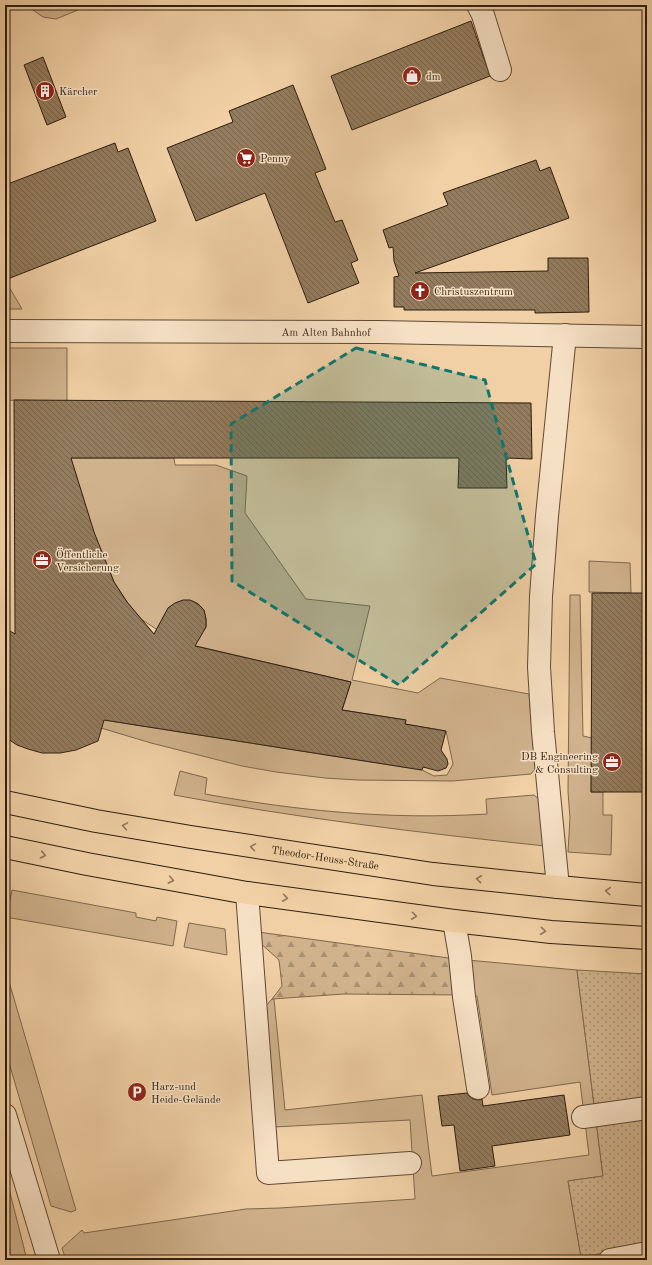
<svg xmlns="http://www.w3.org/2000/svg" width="652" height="1265" viewBox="0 0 652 1265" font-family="'Old Standard TT',serif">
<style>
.grass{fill:#d0b28c;stroke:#7f684e}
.forest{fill:url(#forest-firs);stroke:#7f684e}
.park{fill:url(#park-dots);stroke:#7f684e}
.building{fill:url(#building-back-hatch);stroke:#2e1e10}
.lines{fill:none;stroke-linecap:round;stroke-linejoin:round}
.minor-casing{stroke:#5f4a35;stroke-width:24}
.major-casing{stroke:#2e1e10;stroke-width:24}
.minor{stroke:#f6e0c4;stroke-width:22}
.major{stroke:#f1d0a5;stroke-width:22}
.oneway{stroke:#90775a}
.marked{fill:#0f766e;fill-opacity:0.2;stroke:#0f766e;stroke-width:3;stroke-dasharray:8 5;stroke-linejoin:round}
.labels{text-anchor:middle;stroke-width:3;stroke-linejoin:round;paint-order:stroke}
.poi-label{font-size:11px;fill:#2e1e10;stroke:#f6e0c4;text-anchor:start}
.street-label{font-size:11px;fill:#2e1e10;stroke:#f6e0c4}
</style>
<defs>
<pattern id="forest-firs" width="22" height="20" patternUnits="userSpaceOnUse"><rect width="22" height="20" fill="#d0b28c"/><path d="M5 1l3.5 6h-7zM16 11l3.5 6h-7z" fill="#a99071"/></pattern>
<pattern id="park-dots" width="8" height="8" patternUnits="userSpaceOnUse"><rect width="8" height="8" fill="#d0b28c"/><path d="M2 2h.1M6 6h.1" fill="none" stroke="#a99071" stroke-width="1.8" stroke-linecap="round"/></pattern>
<pattern id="building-back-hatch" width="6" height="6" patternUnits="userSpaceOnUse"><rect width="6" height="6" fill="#937b5d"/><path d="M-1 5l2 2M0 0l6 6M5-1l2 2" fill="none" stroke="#78644b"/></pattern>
</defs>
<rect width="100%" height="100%" fill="#f1d0a5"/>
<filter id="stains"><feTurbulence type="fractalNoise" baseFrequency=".005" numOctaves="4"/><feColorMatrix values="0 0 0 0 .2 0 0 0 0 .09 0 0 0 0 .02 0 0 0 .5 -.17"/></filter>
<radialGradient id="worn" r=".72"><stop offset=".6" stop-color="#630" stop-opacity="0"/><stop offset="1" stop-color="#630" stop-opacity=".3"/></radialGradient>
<path class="grass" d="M29,5H90L56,19L43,17L30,8Z
M5,280L22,309H5Z
M5,348H67V401L14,400L5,401Z
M61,458H174L175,465H216L247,476L245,513L306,599L370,606L352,680L418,693L440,678L529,694L535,769L531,774L453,781L357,780L325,778L276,772L242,766L151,743L101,728L104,720L422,770L434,776L447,775L453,764L446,731L405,724L406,720L342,710L351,682L192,645C196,640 203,633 206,627C207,623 206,618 205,614C199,596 181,598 168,608L172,638L156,629L141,619L127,602L114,582Z
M589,561L630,563L631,593L589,592Z
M570,595H580L583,736L592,738L591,792H603V815H612L611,855L568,852L570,818L568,792Z
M180,771L207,778L205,794C299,811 391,820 487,814L486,799L534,795L539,799L545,846C421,833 297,818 174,795Z
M12,890L136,913V917L156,921L157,917L177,921L173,946L5,917V899L10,900Z
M189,923L225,929L227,955L184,947Z
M456,959L577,970L603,1176L568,1181L581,1257L561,1260H66L62,1248L82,1230L84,1233L246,1209L280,1208L415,1199L410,1120L273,1127L263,1009L272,999H274L285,1110L422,1095L432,1176L589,1155L580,1082L492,1095L477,996L460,995Z
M5,968L76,1210L71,1212L51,1206L5,1049Z
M5,1173L27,1260H7L5,1259Z"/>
<path class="forest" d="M258,932L456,959L460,995L344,994L272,999L282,986L279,960L259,942Z"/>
<path class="park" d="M577,970L647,974V1246L581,1257L568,1181L603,1176Z"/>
<path class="building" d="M471,21L490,76L352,130L331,76Z
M43,57L66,117L47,125L24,65Z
M293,85L326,169L315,173L335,222L342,220L358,260L351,263L359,283L308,303L265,193L196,221L167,148L233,122L229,111Z
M115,143L118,152L128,148L156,221L5,280V185Z
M536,160L540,171L550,167L569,218L415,273L548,271V258H588L589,312L535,313V310H404V307H394V277L399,276L394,261L393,247L389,248L383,230L448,205L443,193Z
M14,400L531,403L532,459L506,458L507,488H458L459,458H71L94,532L114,582L127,602L154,634L168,608L175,603L183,600H190L198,604L204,610L206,619V627L195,646L351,682L342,710L406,720L405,724L446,731L441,750L447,759L448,764L446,768L438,771L423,767L422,770L104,720L98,741L76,750L60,753H42L28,749L17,745L5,737V628L15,634Z
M592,593H647V792H591Z
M467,1093L469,1096L473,1099L480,1100L482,1099L483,1106L564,1095L570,1135L492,1146L495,1166L460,1171L454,1125L442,1126L438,1096Z"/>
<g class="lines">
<defs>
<g id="minor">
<path d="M478,5L483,15L500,70"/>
<path id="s1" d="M5,331L379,332L647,337"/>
<path d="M558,887L543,732L539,667L541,596L547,516L565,335"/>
<path d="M247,893L268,1173L410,1163"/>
<path d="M454,921L460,956L464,997L478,1088"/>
<path d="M5,1115L49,1260"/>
<path d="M583,1117L647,1108"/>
<path d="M610,1260L647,1253"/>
</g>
<g id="major">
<path id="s2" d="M5,802L96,821L191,837L433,874L558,887L647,895"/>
<path d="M5,847L87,864L247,893L454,921L551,932L647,938"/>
</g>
</defs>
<use href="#minor" class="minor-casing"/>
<use href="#major" class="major-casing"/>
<use href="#minor" class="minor"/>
<use href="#major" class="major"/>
</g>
<defs><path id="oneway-chevron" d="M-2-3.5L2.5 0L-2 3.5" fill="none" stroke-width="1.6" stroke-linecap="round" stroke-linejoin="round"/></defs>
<g class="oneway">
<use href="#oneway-chevron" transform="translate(125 826) rotate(-170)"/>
<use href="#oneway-chevron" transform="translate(253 847) rotate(-171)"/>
<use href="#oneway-chevron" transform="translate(43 855) rotate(12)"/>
<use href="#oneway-chevron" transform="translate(479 879) rotate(-174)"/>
<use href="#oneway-chevron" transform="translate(171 880) rotate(11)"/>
<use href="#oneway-chevron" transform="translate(608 891) rotate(-175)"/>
<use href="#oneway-chevron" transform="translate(285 898) rotate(8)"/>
<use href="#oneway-chevron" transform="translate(414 916) rotate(8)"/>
<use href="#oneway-chevron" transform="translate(543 931) rotate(6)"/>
</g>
<path class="marked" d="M356,348L485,380L536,564L399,685L232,581L231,424Z"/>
<defs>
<symbol id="shop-disc" viewBox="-11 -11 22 22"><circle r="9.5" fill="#8f2418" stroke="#f6e0c4"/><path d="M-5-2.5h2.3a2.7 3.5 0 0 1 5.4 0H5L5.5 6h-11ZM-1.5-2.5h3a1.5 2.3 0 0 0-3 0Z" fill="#fff"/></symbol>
<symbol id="building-disc" viewBox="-11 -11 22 22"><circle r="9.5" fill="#8f2418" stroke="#f6e0c4"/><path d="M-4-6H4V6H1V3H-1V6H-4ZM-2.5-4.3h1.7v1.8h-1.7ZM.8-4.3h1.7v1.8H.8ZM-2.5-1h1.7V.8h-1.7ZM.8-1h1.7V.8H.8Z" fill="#fff"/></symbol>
<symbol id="supermarket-disc" viewBox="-11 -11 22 22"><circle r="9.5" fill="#8f2418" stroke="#f6e0c4"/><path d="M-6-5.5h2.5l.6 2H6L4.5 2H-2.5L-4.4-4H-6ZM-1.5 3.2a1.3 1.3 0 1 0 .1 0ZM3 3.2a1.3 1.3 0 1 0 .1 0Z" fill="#fff"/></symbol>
<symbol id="church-disc" viewBox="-11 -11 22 22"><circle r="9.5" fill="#8f2418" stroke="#f6e0c4"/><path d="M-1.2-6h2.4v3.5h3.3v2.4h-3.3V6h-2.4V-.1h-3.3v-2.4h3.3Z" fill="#fff"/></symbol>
<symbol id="office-disc" viewBox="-11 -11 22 22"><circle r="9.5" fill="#8f2418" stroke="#f6e0c4"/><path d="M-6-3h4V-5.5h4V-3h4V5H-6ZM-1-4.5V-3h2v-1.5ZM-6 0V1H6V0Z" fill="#fff"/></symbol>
<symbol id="parking-disc" viewBox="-11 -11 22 22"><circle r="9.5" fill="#8f2418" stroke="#f6e0c4"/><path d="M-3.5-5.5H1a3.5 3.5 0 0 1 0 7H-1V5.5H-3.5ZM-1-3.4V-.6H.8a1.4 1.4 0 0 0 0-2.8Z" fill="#fff"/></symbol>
</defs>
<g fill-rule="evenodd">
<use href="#shop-disc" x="401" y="65" width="22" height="22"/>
<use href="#building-disc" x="34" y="80" width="22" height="22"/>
<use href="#supermarket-disc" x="235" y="147" width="22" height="22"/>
<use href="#church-disc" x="409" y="280" width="22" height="22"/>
<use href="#office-disc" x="31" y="549" width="22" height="22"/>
<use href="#office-disc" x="601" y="751" width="22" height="22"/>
<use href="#parking-disc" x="126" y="1081" width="22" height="22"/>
</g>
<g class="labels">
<g class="poi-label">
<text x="426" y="80">dm</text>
<text x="59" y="95">Kärcher</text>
<text x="260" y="162">Penny</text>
<text x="434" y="295">Christuszentrum</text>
<text x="56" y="558">Öffentliche<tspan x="56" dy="13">Versicherung</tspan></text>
<text x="598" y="760" text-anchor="end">DB Engineering<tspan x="598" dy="13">&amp; Consulting</tspan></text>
<text x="151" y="1090">Harz-und<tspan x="151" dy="13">Heide-Gelände</tspan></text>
</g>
<g class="street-label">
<text dy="4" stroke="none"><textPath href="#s1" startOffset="321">Am Alten Bahnhof</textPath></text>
<text dy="4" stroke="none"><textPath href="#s2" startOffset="325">Theodor-Heuss-Straße</textPath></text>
</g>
</g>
<rect width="652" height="1265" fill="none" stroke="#f1d0a5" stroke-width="20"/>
<rect x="6" y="6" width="640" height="1253" fill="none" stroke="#2e1e10" stroke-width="2"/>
<rect x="10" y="10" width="632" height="1245" fill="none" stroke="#2e1e10"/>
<rect width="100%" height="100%" filter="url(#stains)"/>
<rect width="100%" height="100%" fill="url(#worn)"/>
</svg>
